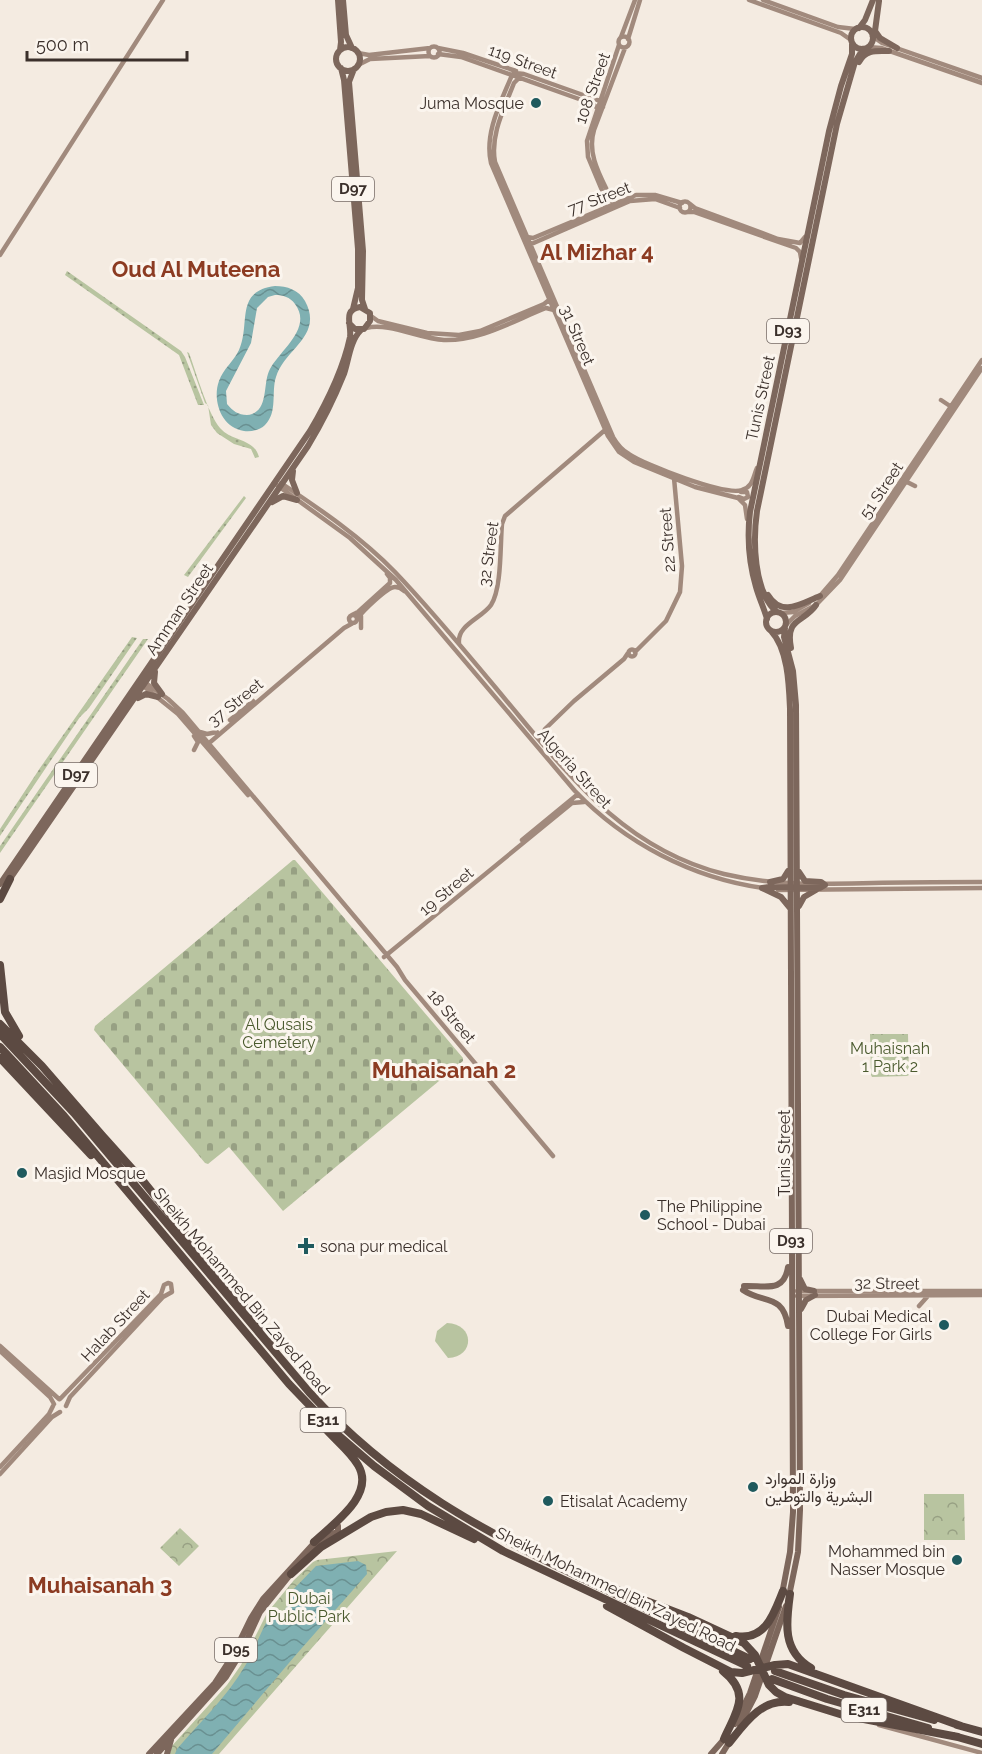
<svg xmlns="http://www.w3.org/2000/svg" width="982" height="1754" viewBox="0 0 982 1754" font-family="Raleway,Vazirmatn,sans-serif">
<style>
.grass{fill:url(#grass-dots)}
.forest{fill:url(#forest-crowns)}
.cemetery{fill:url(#cemetery-stones)}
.garden{fill:#b8c4a0}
.water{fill:url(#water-waves);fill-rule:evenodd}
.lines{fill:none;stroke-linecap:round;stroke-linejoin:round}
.secondary{stroke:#a18a7d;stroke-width:4.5}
.primary{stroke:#7d675c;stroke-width:6}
.highway{stroke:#5c4a42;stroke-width:8}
.poi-dot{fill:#1f5a5e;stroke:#fbf5ee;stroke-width:2}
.labels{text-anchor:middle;stroke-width:6;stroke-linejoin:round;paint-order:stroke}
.shield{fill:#fbf5ee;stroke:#756b66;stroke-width:1.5}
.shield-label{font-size:15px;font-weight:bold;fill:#3b302b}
.street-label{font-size:16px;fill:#3b302b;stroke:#fbf5ee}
.poi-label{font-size:16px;fill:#3b302b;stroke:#fbf5ee;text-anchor:start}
.park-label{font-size:16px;fill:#4a5a2e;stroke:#fbf5ee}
.district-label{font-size:22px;font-weight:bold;fill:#8c3b22;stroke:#fbf5ee}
</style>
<defs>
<pattern id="grass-dots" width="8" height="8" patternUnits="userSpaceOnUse" patternTransform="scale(1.5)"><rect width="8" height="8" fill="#b8c4a0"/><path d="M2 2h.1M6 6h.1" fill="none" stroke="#97a083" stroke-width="1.8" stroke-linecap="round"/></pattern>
<pattern id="forest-crowns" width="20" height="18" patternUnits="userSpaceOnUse" patternTransform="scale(1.5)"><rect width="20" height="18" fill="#b8c4a0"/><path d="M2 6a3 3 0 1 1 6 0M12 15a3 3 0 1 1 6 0" fill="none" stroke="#97a083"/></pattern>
<pattern id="cemetery-stones" width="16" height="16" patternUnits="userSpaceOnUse" patternTransform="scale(1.5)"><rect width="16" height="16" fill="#b8c4a0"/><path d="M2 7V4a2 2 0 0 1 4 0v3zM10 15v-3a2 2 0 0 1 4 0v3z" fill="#97a083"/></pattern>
<pattern id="water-waves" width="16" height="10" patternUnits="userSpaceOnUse" patternTransform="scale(1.5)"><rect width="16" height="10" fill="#7fb0b2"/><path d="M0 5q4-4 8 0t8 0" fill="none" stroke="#699091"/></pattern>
</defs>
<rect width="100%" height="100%" fill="#f4ebe1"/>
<path class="grass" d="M67,271L181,351L185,357L204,405H198L179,355L65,275Z
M187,352L189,353C196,372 208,414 220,428C232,442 254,438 259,457L255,458L251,449L234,444L217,433L211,425L208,405L205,403Z
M244,496L246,498L188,577L184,575Z
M132,637L137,638L89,708L80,717L0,836V829L40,768Z
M143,639H148L0,853V846Z"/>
<path class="forest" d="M870,1034H908L909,1075L907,1076L872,1077L871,1075Z
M924,1494H964L965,1540H924Z
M180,1528L199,1546L179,1566L160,1548Z
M397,1551L219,1754H169L171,1751L170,1748L227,1685L241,1665L267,1613L294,1580L313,1562L317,1560Z"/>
<path class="cemetery" d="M293,860H295L463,1058V1061L283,1211L229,1147L208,1164L205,1163L94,1030L95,1026Z"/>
<path class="garden" d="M447,1323C475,1324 475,1357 448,1358L435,1341L437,1331Z"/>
<path class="water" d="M275,286C287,286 299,290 305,301C324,336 284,349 276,377C271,392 278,412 265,425C260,430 251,432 244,431C221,428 212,400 219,381C223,369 234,361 239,350C251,324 234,291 275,286ZM275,295C283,295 290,297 295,304C313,328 280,350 270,369C262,383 270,413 247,415C238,415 233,411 227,404L226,391L251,343L257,308L268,297Z
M358,1561L366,1565L367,1574L294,1657L212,1754H175L177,1749C200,1722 227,1697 245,1666C255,1650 260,1632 270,1616L279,1617L290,1603L287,1596L316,1566Z"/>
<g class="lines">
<path class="secondary" d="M749,0L841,33L851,40
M763,0L838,27L855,29
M872,36L882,43L982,78
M618.5 42a5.5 5.5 0 1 1 11 0a5.5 5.5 0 1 1-11 0Z
M621,37L635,0
M628,39L640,0
M428.5 52a5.5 5.5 0 1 1 11 0a5.5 5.5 0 1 1-11 0Z
M868,47L881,48L982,83
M438,48L463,53L516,71
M358,53L369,55L430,48
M438,54L461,57L593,104L597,108
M358,65L370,59L430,56
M524,74L515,73L512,75C501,102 484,133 491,163L608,436L619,452L634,462L695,487L738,498L745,505L747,519
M524,74L600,101L602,103L603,107
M519,78L514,83C504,109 490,135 495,162L613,437C617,444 622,450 629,454C645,465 725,496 742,490C753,487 753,477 757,468
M679.5 207a5.5 5.5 0 1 1 11 0a5.5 5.5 0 1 1-11 0Z
M690,204L695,208L778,239L800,243L805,237
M605,207L606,200L588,157L587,141L619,45
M612,208L613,203C603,180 586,156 594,130L625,48
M688,212H694L796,248L800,252L801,258
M527,237L533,238L636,195H655L682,203
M529,245L630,201L655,199L680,208
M0,255L163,0
M371,316L378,321L427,333L459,335L480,331L544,304L549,300
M366,328C389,322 420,339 444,340C480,341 513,321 546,308L554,310
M941,400L953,408
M905,481L915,486
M274,483L350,538L396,580L575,791C625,843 692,878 763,888
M281,483C321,510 361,537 395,572C439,618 479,668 520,717C578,787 632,851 724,874C774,886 823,884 873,883C909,882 946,882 982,882
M739,497L744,499L748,497L747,492H741
M819,597L838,575L982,360
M782,613L793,612L809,603
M349 619a4 4 0 1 1 8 0a4 4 0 1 1-8 0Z
M352,615L358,612L390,583V578L387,574
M361,616V628
M357,619C362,612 387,587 395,587C399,587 401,588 404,591
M786,625L795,616L816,605L840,580L982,368
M459,643C457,625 482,618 491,605C502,588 500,545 502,524L505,516L605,430
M628.5 653a3.5 3.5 0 1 1 7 0a3.5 3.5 0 1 1-7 0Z
M635,652L666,621L680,592L682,566L674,478
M143,681L168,699L183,713L397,967L405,980
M142,685L178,714L248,795
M230,720L253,701
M200,732L207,734L217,732
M542,741L541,736L545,729L574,701L624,659L628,653
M208,744L344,628L353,623
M194,750L198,742L194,736
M522,840L578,794
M778,890L982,888
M384,957L572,803L584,802
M405,980L553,1156
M908,1290L917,1282
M797,1291H982
M797,1296L982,1295
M919,1306L927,1297
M0,1346L59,1399
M0,1351L50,1397L54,1404
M60,1399L161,1294L164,1285L168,1283L171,1284L172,1292L163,1297L70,1397L66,1406
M0,1467L49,1414L53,1406
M0,1474L52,1417L60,1412
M879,1725L982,1753"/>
<path class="primary" d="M338,0L341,42L340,50
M343,0L346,35L352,48
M879,1L875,31L880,38L897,48
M851 38a11 11 0 1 1 22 0a11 11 0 1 1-22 0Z
M859,28L865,20L873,0
M336 59a12 12 0 1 1 24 0a12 12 0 1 1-24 0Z
M859,62C866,49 877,51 889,51
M341,68L344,80L358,249V288L353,309
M354,69L349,82L363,251L362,300L365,309
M293,471L292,480L297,493
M272,502L283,496L297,500
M768,595C782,618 802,603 820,596
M766 622a10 10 0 1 1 20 0a10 10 0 1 1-20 0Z
M777,612C753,592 753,539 757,511L837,124L855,62L863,49
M767,619C764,608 759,598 756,587C749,563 747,537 750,512L829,131L841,86L852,54V44
M785,628L784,637L793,671L796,705L800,1510L798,1552L789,1596
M771,631C788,649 789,685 790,709L793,1512L790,1552L782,1594
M791,648C785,617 804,623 816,605
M155,672L154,683L162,694
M138,698L146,694L158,697
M799,872L805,881L821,882L825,885
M770,882L783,879L788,871
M7,883L308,446C322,423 334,399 344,374C349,359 350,341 361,330
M0,884L310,431C327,402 343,370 350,337C352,325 342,310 360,307L370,313V321L364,329H355L349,323
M762,888L769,887L820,888L825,885
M762,888L781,897L790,908
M799,906L804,897L816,890
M800,1279L805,1289L814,1291
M744,1286C764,1285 784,1294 788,1267
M743,1290C763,1304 783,1293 788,1326
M801,1309L806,1300L815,1295
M312,1550L324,1539L338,1531V1526H332
M735,1724L750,1693L779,1607
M740,1725L755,1696L786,1606
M149,1754L215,1683L232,1657L251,1618L263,1599L316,1541
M157,1754L226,1677L242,1651L260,1612L293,1571
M167,1754L171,1740
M711,1754L726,1737
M722,1754L730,1741"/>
<path class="highway" d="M0,899L10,879
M0,965L5,1012L19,1036
M0,1024L42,1066L101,1134
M0,1034L74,1113L309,1392C394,1485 483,1531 594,1584C646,1609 698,1634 750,1659
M0,1047L64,1116L289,1384L338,1435L374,1466L428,1506L503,1551L747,1666
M0,1058L91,1155
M99,1132L143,1181L268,1336L272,1345
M314,1542C333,1524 376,1495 358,1465C350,1451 334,1439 323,1426
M291,1574L321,1547L371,1517L386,1512L403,1510L421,1514L474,1539
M600,1583L688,1617L744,1643L755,1655L769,1685L776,1692L785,1697L843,1715L958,1737
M790,1594C786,1623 782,1651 811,1668
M607,1606L684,1648L731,1672L742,1673L775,1665L788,1664L961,1726
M736,1636C766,1641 774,1613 783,1591
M723,1671C752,1694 736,1712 724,1739
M775,1671L844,1695L934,1720
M772,1679L827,1699L928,1728
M957,1725L982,1732
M954,1736L982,1744
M729,1743C745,1723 761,1699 789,1702"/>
</g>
<g class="poi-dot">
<circle cx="536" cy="103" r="6"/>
<circle cx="22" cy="1173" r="6"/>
<circle cx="645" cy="1215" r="6"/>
<path d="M303 1237h6v6h6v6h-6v6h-6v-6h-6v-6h6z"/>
<circle cx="944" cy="1325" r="6"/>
<circle cx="753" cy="1487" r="6"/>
<circle cx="548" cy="1501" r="6"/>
<circle cx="957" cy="1560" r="6"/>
</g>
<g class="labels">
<g class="shield">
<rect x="332" y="177" width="42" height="24" rx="4.5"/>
<rect x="767" y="319" width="42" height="24" rx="4.5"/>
<rect x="55" y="763" width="42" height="24" rx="4.5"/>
<rect x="770" y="1229" width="42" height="24" rx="4.5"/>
<rect x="300.5" y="1408" width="45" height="24" rx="4.5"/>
<rect x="215" y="1638" width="42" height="24" rx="4.5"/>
<rect x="841.5" y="1698" width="45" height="24" rx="4.5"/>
</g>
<g class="shield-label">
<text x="353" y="194">D97</text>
<text x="788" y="336">D93</text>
<text x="76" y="780">D97</text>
<text x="791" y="1246">D93</text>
<text x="323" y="1425">E311</text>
<text x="236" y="1655">D95</text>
<text x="864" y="1715">E311</text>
</g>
<g class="street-label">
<text transform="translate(523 61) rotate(20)" y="6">119 Street</text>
<text transform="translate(592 88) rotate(-70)" y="6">108 Street</text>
<text transform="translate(599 198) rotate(-21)" y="6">77 Street</text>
<text transform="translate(578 335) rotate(67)" y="6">31 Street</text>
<text transform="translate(760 398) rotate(-78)" y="6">Tunis Street</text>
<text transform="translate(881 490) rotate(-56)" y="6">51 Street</text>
<text transform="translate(667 540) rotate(-94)" y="6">22 Street</text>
<text transform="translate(488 554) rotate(-82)" y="6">32 Street</text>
<text transform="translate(179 609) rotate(-56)" y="6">Amman Street</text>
<text transform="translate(235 702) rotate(-39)" y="6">37 Street</text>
<text transform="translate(575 768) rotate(48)" y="6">Algeria Street</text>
<text transform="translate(446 891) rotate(-40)" y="6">19 Street</text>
<text transform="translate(452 1016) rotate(50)" y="6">18 Street</text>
<text transform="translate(784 1153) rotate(-90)" y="6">Tunis Street</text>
<text transform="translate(887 1283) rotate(1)" y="6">32 Street</text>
<text transform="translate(242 1291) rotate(50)" y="6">Sheikh Mohammed Bin Zayed Road</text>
<text transform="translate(115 1325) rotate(-47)" y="6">Halab Street</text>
<text transform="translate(616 1589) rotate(26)" y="6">Sheikh Mohammed Bin Zayed Road</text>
</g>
<g class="poi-label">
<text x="524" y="109" text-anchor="end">Juma Mosque</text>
<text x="34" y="1179">Masjid Mosque</text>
<text x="657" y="1212">The Philippine<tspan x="657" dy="18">School - Dubai</tspan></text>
<text x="320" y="1252">sona pur medical</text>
<text x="932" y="1322" text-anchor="end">Dubai Medical<tspan x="932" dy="18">College For Girls</tspan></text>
<text x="765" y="1484">وزارة الموارد<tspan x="765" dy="18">البشرية والتوطين</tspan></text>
<text x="560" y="1507">Etisalat Academy</text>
<text x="945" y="1557" text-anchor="end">Mohammed bin<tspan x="945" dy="18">Nasser Mosque</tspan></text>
</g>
<g class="park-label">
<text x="279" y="1030">Al Qusais<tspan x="279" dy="18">Cemetery</tspan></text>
<text x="890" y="1054">Muhaisnah<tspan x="890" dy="18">1 Park 2</tspan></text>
<text x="309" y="1604">Dubai<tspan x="309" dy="18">Public Park</tspan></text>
</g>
<g class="district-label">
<text x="597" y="260">Al Mizhar 4</text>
<text x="196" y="277">Oud Al Muteena</text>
<text x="444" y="1078">Muhaisanah 2</text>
<text x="100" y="1593">Muhaisanah 3</text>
</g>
</g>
<path d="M27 51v9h160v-9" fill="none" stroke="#3b302b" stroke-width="3"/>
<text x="36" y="51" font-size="18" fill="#3b302b" stroke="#fbf5ee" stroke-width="4.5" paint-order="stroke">500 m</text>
</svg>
